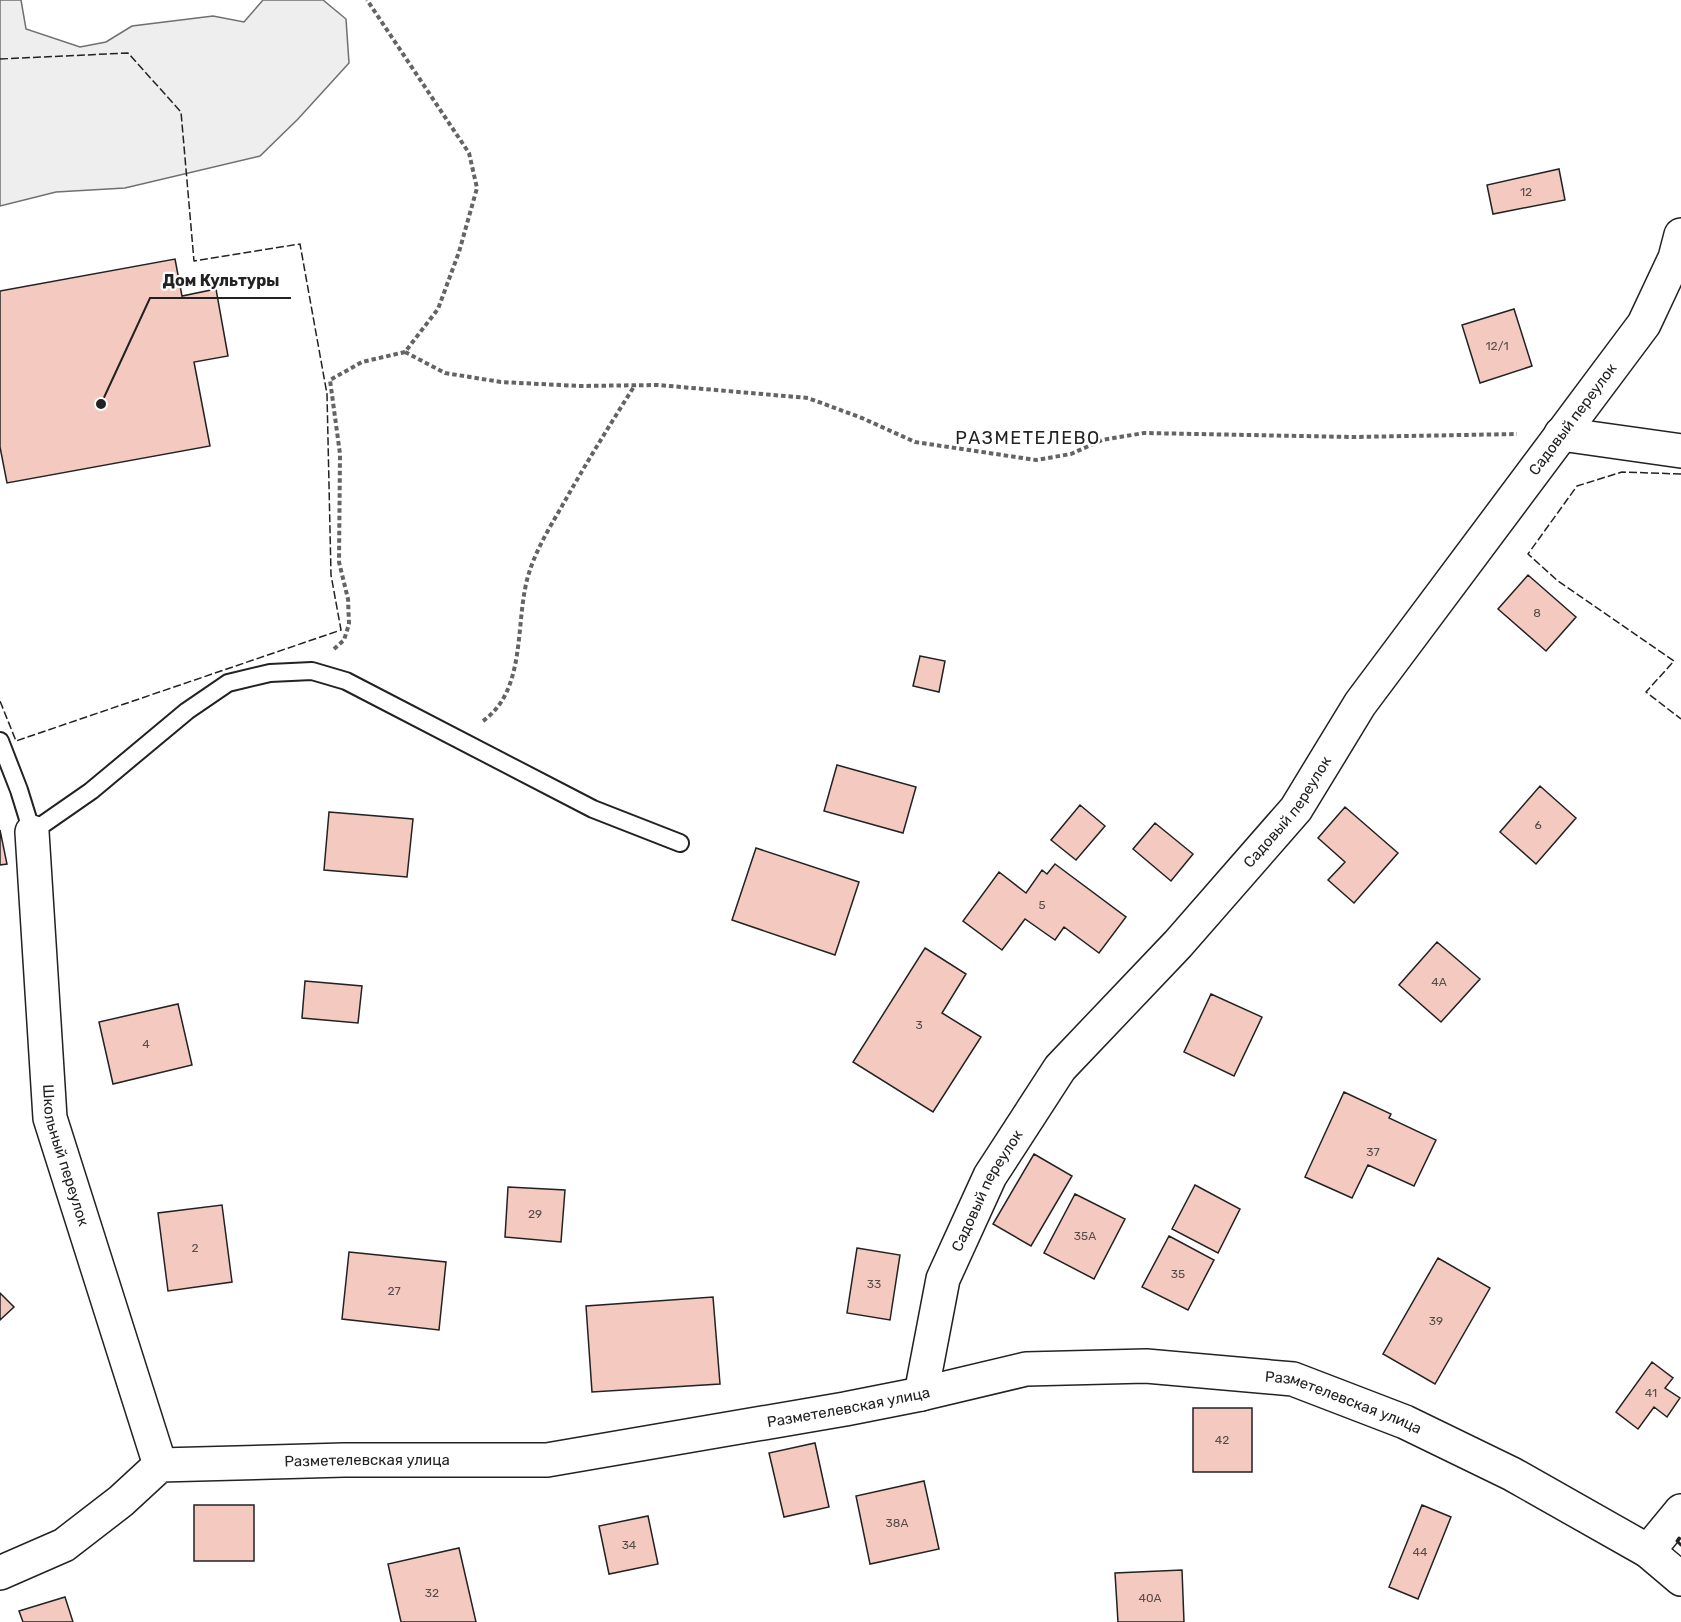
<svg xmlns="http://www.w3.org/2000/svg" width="1681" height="1622" viewBox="0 0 1681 1622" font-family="Rubik,sans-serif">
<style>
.green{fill:#eee;stroke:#6f6f6f;stroke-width:1.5}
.building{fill:#f3c9c0;stroke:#222;stroke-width:1.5}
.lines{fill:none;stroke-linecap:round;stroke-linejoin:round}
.lane-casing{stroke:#222;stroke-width:20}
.street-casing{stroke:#222;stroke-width:36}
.path{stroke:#646464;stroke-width:4;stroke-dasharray:4.5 3;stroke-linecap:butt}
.lane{stroke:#fff;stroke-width:16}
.street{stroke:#fff;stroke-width:33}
.fence{stroke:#222;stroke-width:1.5;stroke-dasharray:8 3;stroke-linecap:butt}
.wall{stroke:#222;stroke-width:3}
.labels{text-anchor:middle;stroke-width:4.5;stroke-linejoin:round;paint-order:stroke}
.number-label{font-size:12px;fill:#564c4a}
.street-label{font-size:15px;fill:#222;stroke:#fff}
.quarter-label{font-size:18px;letter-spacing:1.5px;fill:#222;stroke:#fff}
.leader{fill:none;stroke:#222;stroke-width:2}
.callout-dot{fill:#222;stroke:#fff;stroke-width:2}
.callout-label{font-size:16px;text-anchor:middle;font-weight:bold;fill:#222;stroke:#fff;stroke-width:4.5;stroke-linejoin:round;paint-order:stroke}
</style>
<rect width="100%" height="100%" fill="#fff"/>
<path class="green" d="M0,0H21L26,29L80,47L106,42L132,26L213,16L244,22L263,0H323L346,19L349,63L298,119L260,156L125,188L56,192L0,206Z"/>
<path class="building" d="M1559,169L1565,200L1493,214L1487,185Z
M175,259L182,296L216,289L228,356L194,362L210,446L7,483L0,447V291Z
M1514,309L1532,366L1480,383L1462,325Z
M1528,575L1576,617L1546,651L1498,609Z
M920,656L945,661L939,692L913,686Z
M837,765L916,787L903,833L824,811Z
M1540,786L1576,818L1536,864L1500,832Z
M1080,805L1105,826L1076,860L1051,840Z
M1345,807L1398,853L1354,903L1328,880L1345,862L1318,838Z
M329,812L413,819L407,877L324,870Z
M1155,823L1193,854L1171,881L1133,849Z
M0,830L7,864L0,865Z
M756,848L859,882L835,955L732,920Z
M1055,864L1126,917L1099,953L1064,927L1055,940L1025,919L1002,950L963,921L999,872L1026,893L1042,870L1047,874Z
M1437,942L1480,979L1441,1022L1399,985Z
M925,948L966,974L942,1013L981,1037L933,1112L853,1062Z
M305,981L362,986L358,1023L302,1018Z
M1211,994L1262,1017L1234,1076L1184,1052Z
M178,1004L192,1065L113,1084L99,1022Z
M1344,1092L1391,1114L1389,1118L1436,1140L1414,1186L1368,1165L1352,1198L1305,1177Z
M1034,1154L1072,1176L1031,1246L993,1224Z
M1195,1185L1240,1209L1218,1253L1172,1229Z
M508,1187L565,1190L561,1242L505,1237Z
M1075,1194L1125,1219L1094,1279L1044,1253Z
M222,1205L232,1282L168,1291L158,1213Z
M1169,1236L1214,1260L1188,1310L1142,1287Z
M857,1248L900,1255L890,1320L847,1313Z
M349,1252L446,1262L439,1330L342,1319Z
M1438,1258L1490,1288L1435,1384L1383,1354Z
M0,1293L14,1307L0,1320Z
M713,1297L720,1384L592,1392L586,1306Z
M1652,1362L1673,1378L1665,1388L1680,1398L1667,1417L1654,1407L1638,1429L1616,1412Z
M1193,1408H1252V1472H1193Z
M815,1443L829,1507L784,1517L769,1453Z
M924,1481L939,1549L870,1564L856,1496Z
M194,1505H254V1561H194Z
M1422,1505L1451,1517L1418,1599L1389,1587Z
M648,1516L658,1564L609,1574L599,1526Z
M459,1548L476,1622H401L388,1564Z
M1182,1570L1184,1622H1118L1115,1573Z
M65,1597L73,1622H23L19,1611Z"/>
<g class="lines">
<defs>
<path id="lane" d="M0,741L19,790L32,832L91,791L187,711L228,683L270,673L312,671L346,681L593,809L680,843"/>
<g id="street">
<path d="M1561,434L1681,451"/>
<path id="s1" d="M32,832L50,1118L160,1465"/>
<path id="s2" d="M921,1394L943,1279L990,1176L1060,1068L1178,944L1296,809L1360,704L1644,324L1675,258L1681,235"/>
<path d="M1648,1551L1681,1511"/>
<path id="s3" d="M0,1573L64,1545L121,1501L160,1465L344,1460H547L845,1409L921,1394L1026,1369L1146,1366L1293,1379L1405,1422L1512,1474L1648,1551L1681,1579"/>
</g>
</defs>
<use href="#lane" class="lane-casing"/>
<use href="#street" class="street-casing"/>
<path class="path" d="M405,352L445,373L501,382L579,386L658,385L808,398L862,418L915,442L1036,460L1071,454L1102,440L1144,433L1353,437L1517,434
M334,649L344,640L349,624L348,599L339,562L340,454L330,380L362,362L405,352L438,309L459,252L477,188L469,153L367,0
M483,721C528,689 514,620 529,573C537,547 553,522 566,499C588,460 611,423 635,385"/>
<use href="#lane" class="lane"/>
<use href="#street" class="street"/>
<path class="fence" d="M0,59L128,53L181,112L194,261L300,244L327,394L331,575L341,630L16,741L0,701
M1681,474L1622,472L1577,486L1528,554L1558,581L1674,661L1646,692L1681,719"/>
<path class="wall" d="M1679,1538L1677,1541L1681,1545"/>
</g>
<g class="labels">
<g class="number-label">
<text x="1526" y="196">12</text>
<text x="1497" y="350">12/1</text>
<text x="1537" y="617">8</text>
<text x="1538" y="829">6</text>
<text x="1042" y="909">5</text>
<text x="1439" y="986">4А</text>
<text x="919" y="1029">3</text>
<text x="146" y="1048">4</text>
<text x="1373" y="1156">37</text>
<text x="535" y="1218">29</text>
<text x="1085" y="1240">35А</text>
<text x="195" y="1252">2</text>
<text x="1178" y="1278">35</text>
<text x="874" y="1288">33</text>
<text x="394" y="1295">27</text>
<text x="1436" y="1325">39</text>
<text x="1651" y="1397">41</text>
<text x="1222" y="1444">42</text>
<text x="897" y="1527">38А</text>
<text x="629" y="1549">34</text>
<text x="1420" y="1556">44</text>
<text x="432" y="1597">32</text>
<text x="1150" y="1602">40А</text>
</g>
<g class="street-label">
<text dy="5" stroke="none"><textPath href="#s2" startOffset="1188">Садовый переулок</textPath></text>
<text dy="5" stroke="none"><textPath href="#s2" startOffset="702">Садовый переулок</textPath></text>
<text dy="5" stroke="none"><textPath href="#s1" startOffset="326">Школьный переулок</textPath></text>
<text dy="5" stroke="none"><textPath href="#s2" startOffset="216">Садовый переулок</textPath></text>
<text dy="5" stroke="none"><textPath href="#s3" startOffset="1392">Разметелевская улица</textPath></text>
<text dy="5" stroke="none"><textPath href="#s3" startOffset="888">Разметелевская улица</textPath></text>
<text dy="5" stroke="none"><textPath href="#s3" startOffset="402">Разметелевская улица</textPath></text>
</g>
<g class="quarter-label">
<text x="1028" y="444">РАЗМЕТЕЛЕВО</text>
</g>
</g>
<path class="leader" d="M101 404L150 298H291"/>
<circle class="callout-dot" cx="101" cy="404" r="6"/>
<g class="callout-label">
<text x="221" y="286">Дом Культуры</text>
</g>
</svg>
